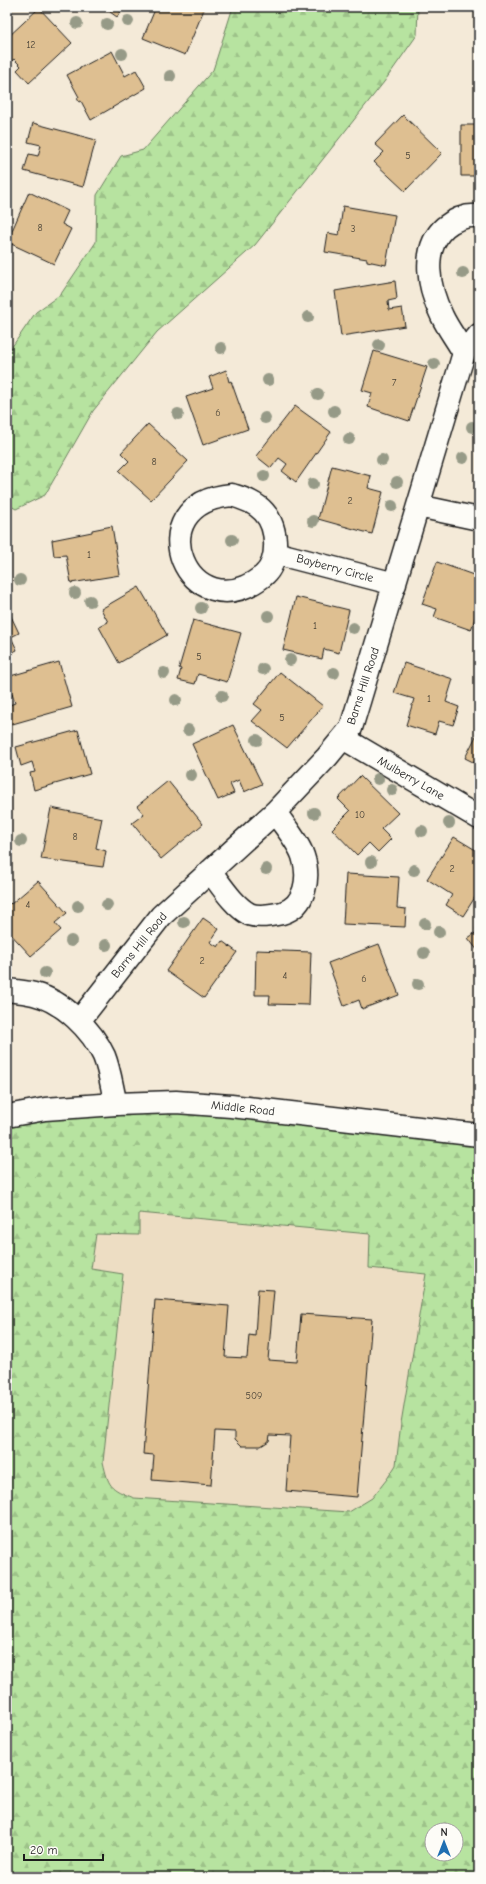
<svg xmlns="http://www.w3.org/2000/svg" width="486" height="1884" viewBox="0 0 486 1884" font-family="'Comic Neue',sans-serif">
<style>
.built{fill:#edddc3}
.forest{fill:url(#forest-firs);stroke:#6a805e;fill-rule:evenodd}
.building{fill:#debf91;stroke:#1c1c1c}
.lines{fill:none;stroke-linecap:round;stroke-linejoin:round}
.street-casing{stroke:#1c1c1c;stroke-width:25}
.secondary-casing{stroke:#1c1c1c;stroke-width:25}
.street{stroke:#fdfcf7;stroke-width:22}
.secondary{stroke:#fdfcf7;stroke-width:22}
.tree{fill:#969a87}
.labels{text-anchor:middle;stroke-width:3;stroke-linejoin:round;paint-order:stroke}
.number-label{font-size:10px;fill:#4c4539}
.street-label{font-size:12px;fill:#1c1c1c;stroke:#fdfcf7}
</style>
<defs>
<pattern id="forest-firs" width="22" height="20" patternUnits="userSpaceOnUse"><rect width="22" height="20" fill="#b7e3a0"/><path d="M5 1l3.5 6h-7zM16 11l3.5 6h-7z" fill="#9dc289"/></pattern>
</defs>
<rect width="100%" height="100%" fill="#f4ead8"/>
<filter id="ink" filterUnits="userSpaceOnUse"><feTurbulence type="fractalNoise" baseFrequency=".025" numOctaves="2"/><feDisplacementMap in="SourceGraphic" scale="8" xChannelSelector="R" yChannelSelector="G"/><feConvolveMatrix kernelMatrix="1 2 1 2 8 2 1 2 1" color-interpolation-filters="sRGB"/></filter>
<g filter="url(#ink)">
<path class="built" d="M139,1213L371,1234L369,1268L426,1274L401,1423L396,1465L387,1479L372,1498L349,1512L134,1498L120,1492L108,1484L103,1462L123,1274L91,1269L96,1234L138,1235Z"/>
<path class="forest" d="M233,7H418L417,35L384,82L255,245L157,332L93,411L45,495L16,509L7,504V354L36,312L61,294L96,242L97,195L121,156L143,150L213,70Z
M116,1104L479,1135V1877H7V1116ZM139,1213L370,1234L369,1268L426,1274L401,1423L396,1465L387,1479L372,1498L349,1512L134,1498C109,1488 109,1487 103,1462L123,1274L91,1269L96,1234L139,1235ZM432,1830H456V1854H432Z"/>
<path class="building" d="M103,7H124L117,17Z
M156,7H205L185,55L143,38Z
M39,8L72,43L29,83L17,70L21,66L14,59L7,65V38Z
M112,51L125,76L136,70L146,88L91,120L81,101L79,102L77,98L79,97L67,75Z
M403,115L442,153L405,191L374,162L384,152L375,144Z
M33,123L96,140L83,187L24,171L29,154L38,156L41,145L28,142Z
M461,125H479V176H461Z
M29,192L68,211L62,224L71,229L54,264L7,242Z
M343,206L395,215L386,265L367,261V259L325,252L328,233L339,235Z
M395,281L397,299L388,301L389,310L402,308L405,326L341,336L335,291Z
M374,351L427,367L409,421L368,407L372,393L362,390Z
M226,370L229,382L231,381L248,429L203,445L186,397L213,388L209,377Z
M295,406L331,432L296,482L282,471L287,464L279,458L271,468L256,456Z
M148,424L188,461L151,500L119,471L129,461L121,453Z
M332,466L371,476L368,488L383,492L372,534L318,519Z
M112,526L120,575L71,583L66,555L54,556L52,540L92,532V530Z
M437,562L479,577V606L471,630L434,617L437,609L422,604Z
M139,587L167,635L119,663L99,627L108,622L101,609Z
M296,597L349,610L339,653L324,649L322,659L283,650Z
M7,608L19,633L11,637L17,650L7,655Z
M193,620L241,633L227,682L198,674L195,684L178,680L181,669L179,668Z
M59,662L72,707L9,725L7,706L15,703L12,694L7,696V677Z
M404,663L453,679L446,702L459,707L453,725L439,721L435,734L406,725L414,699L394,693Z
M280,672L323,706L287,748L252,721L262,710L254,704Z
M233,725L262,784L244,792L239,780L230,784L234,793L218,800L192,744Z
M78,730L90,774L34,790L30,773L35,772L32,762L21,766L16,747Z
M479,730V765L465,758Z
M360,776L398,813L381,829L391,839L378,852L369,843L357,855L332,829L350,811L338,799Z
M168,781L203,824L161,859L132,823L144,814L137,806Z
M51,808L102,818L96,848L106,851L103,867L41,859Z
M454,837L479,852V891L463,916L446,905L452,895L427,879Z
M346,874L399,877L397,908L406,909L405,927L343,924Z
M38,881L67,913L55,923L61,930L31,956L7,930V906L10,903L11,904Z
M203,918L219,929L210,942L218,947L222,941L237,952L204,998L166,971Z
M479,926V950L478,951L468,938L477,932L476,928Z
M379,944L399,995L362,1009L359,1000L344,1006L328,963Z
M256,950L311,952L309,1005L269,1004L270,995H255Z
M258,1289L274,1290L268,1360L297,1362L301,1314L372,1319L357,1497L286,1491L290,1436L270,1435L269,1441L261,1446H242L235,1439V1432L215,1431L211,1485L152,1480L154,1455L143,1454L155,1300L229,1306L225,1357L247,1358L249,1335L255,1336Z"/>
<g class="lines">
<defs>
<path id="street" d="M464,353C457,340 448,329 442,316C429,290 420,249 445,227C455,219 466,215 479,216
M232,495C244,499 255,502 264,512C278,527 280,562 263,576C189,634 134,503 232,495Z
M418,506L479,519
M275,553L395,584
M343,738L479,818
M210,871C221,885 233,905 249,914C258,918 273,915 282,913C306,906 310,877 303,856C298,841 284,826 275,812
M7,990C16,991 26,992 34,994C63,1001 92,1030 104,1056C110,1071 112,1089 116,1104
M79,1021L161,916L275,812L327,757L351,728L464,353L479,335"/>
<path id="secondary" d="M7,1116L45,1109L116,1104L176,1102L231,1106L479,1135"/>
</defs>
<use href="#street" class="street-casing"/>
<use href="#secondary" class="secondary-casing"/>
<use href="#street" class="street"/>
<use href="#secondary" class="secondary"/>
</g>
<g class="tree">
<circle cx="128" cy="21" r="6"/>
<circle cx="77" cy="23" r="6"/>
<circle cx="107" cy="24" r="6"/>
<circle cx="122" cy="54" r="6"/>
<circle cx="170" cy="76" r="6"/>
<circle cx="463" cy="273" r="6"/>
<circle cx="308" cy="317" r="6"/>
<circle cx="379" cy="345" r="6"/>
<circle cx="221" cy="348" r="6"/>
<circle cx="434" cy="364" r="6"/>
<circle cx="268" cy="380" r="6"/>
<circle cx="318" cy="394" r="6"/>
<circle cx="334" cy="411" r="6"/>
<circle cx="178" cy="414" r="6"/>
<circle cx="265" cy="418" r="6"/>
<circle cx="472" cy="427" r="6"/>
<circle cx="349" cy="439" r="6"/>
<circle cx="463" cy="458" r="6"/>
<circle cx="382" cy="460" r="6"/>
<circle cx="264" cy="476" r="6"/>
<circle cx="397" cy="482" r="6"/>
<circle cx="313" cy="484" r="6"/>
<circle cx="392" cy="506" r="6"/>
<circle cx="313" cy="521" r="6"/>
<circle cx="232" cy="540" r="6"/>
<circle cx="20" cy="580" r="6"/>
<circle cx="75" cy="593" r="6"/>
<circle cx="90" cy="601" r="6"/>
<circle cx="201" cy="608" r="6"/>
<circle cx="268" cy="616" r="6"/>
<circle cx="353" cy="628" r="6"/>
<circle cx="290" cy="660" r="6"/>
<circle cx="263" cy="669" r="6"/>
<circle cx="164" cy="673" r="6"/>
<circle cx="334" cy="673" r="6"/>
<circle cx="222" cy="696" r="6"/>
<circle cx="176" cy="700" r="6"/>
<circle cx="188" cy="730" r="6"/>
<circle cx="257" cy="740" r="6"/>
<circle cx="191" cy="775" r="6"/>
<circle cx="378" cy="779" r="6"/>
<circle cx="392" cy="790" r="6"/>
<circle cx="314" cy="813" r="6"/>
<circle cx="449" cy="823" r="6"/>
<circle cx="422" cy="831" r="6"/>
<circle cx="21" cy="841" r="6"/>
<circle cx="371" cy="862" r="6"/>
<circle cx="266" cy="869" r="6"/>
<circle cx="414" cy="870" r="6"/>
<circle cx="107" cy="905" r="6"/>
<circle cx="78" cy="906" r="6"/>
<circle cx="184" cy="922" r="6"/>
<circle cx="425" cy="924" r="6"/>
<circle cx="439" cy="932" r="6"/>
<circle cx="71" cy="941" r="6"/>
<circle cx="106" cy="945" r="6"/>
<circle cx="424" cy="953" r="6"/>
<circle cx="45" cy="973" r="6"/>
<circle cx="418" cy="984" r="6"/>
</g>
</g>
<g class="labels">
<g class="number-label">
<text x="31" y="48">12</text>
<text x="408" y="159">5</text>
<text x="40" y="231">8</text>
<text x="353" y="232">3</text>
<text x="394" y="386">7</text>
<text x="218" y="416">6</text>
<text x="154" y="465">8</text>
<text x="350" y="504">2</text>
<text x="89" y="558">1</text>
<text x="315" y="629">1</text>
<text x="199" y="660">5</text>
<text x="429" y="702">1</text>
<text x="282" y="721">5</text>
<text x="360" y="818">10</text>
<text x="75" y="840">8</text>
<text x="452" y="872">2</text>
<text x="28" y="908">4</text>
<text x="202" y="964">2</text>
<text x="285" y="979">4</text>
<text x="364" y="982">6</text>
<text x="254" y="1399">509</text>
</g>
<g class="street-label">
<text transform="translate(335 568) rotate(15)" y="4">Bayberry Circle</text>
<text transform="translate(363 686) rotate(-72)" y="4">Barns Hill Road</text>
<text transform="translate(411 778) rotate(30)" y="4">Mulberry Lane</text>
<text transform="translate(139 945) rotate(-51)" y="4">Barns Hill Road</text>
<text transform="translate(243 1108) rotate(6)" y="4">Middle Road</text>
</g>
</g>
<rect width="486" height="1884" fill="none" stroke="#fdfcf7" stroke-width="24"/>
<rect x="12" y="12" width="462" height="1860" fill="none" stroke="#1c1c1c" stroke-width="1.5" filter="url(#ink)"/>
<g transform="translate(444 1842)"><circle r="19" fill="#fdfcf7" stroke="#a3a29f"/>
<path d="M0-3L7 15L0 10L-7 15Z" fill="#1f6fb2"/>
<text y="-6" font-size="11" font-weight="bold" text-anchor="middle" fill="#1c1c1c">N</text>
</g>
<path d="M24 1854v6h79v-6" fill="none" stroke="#1c1c1c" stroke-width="2"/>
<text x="30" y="1854" font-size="12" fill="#1c1c1c" stroke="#fdfcf7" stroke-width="3" paint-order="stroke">20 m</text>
</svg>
